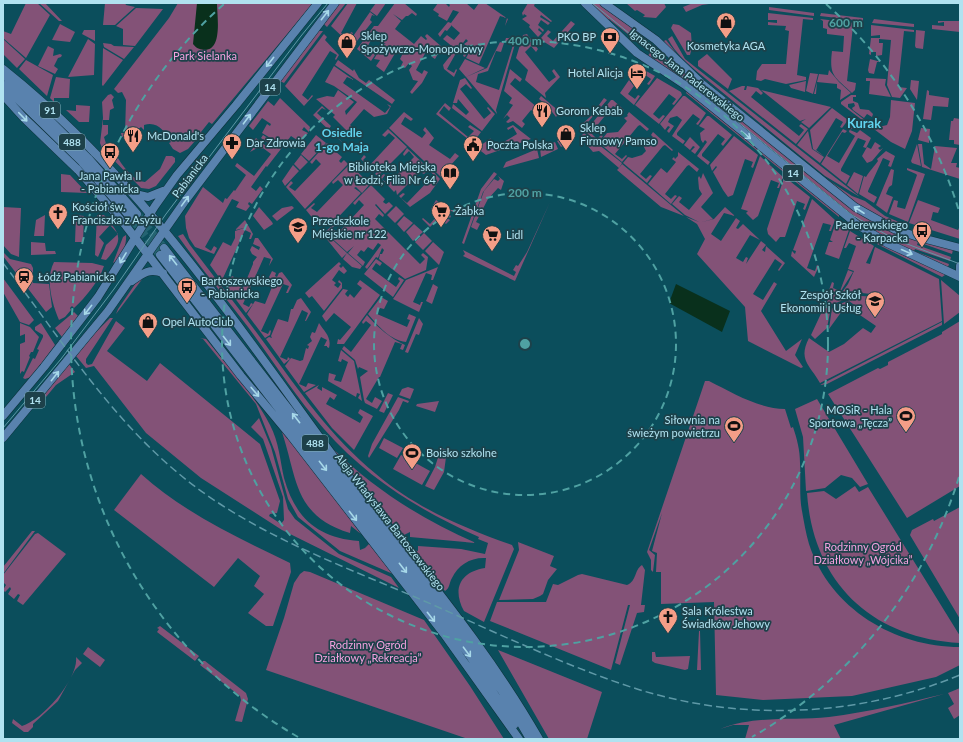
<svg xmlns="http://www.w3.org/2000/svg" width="963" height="742" viewBox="0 0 963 742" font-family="Lato,sans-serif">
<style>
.green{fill:#835277}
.water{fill:#09301c}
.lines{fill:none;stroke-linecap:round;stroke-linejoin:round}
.major-tunnel{stroke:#246472;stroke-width:8;stroke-dasharray:8 4;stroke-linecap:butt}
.major-casing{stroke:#0c313a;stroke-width:9}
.major{stroke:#5982ae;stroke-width:8}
.tram{stroke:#5f99a7;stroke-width:1}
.rail{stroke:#5f99a7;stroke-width:1.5;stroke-dasharray:8 4;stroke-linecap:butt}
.oneway{stroke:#a7d8e9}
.ring{fill:none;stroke:#4fa1a2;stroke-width:2;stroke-dasharray:7 5}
.labels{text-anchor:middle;stroke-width:3.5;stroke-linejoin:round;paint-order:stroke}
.shield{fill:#1d414a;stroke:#84b2be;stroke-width:1}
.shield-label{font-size:10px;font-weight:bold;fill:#b0e2f0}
.poi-label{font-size:11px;fill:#b0e2f0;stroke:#1d414a;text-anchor:start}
.park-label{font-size:11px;fill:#f4a1df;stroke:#1d414a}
.street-label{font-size:11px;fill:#b0e2f0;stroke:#1d414a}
.neighbourhood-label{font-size:12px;font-weight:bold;fill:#61d3ee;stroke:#1d414a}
.quarter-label{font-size:13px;font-weight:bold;fill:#61d3ee;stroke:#1d414a}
.centre{fill:#4fa1a2;stroke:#1d414a;stroke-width:2}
.ring-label{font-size:12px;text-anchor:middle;font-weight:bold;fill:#4fa1a2;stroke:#1d414a;stroke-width:3.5;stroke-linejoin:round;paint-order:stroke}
</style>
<rect width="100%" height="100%" fill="#0b4e5c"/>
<path class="green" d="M26,3H37L50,15L26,58L3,38V31L11,34Z
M39,3H45L62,21H59Z
M105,3H125L126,5L135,7L115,25H103Z
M178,3H313L212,124L209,122L201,132L202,133L188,149L180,153L173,149L169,143L171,142C164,131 158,121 144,125V130L141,127L137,130L139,133L134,136H132L133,127H128L129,135L122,137L121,133H125L126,100L122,92L118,93L114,89L169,18Z
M340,3H346L327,27L324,24Z
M348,3H357L341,33L348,37L351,32L353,33L348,42L331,26Z
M376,3H386L377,16L370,11Z
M395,3H404L417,14L416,16L412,13L408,16H406L402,20L393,14L401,21L395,29L414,44L421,36L426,40L427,39L425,36L427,34L442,47L435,59L432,57L435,51L428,48L416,70L422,74L424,70L428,72L422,83L412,94L410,92L418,81L413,80L409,70L412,66L409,63L405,68L401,66L403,62L400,59L403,53L397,50L384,72L376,66L380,60L374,59L383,44H386L380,41L383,34L376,31L364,53L370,57L373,53L375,55L371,61L357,49L374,26H378Z
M438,3H445L449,7L450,5L448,3H466L474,10L479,3H485L508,19L505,26L507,18L500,16L479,64L466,58L471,49L464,44L468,41L466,39L463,43L453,47L443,39L447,35L454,40L460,33L452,26V25L447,31L445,30L440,37L438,34L448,22L451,23L459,12L453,10L447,21L438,16L439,14L433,10Z
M528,3H535L534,6L552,21L551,22L541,15L540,17L550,23L548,25L541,20L538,25L544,30L543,32L539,28L538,30L542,33L538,37L529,27L530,25L522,19L527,16L524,14L523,16L522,13Z
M589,3H599L639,31L633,38L609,19L608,20Z
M626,3H664L666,7L656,18L643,17L645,15L637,10L635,11Z
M693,3H716L702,5L686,12L683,7Z
M769,7L814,13V16L769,10Z
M136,8L163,9L135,46L123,45V29L116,26Z
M370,12L375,16L372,15L370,20L372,22L353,46L349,42Z
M768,13L813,18V20L803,19L797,75L806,77V80L786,84L765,79L761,81L756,80L757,71L762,64H786L789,31L785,30L786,26L768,25V22L777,23V20H768Z
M821,13L863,18V21L820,16Z
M820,19L863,24L862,26H853L847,81L856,83L855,90L852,93C834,76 829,76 832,51L843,52L844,36L827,34V29L823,28V21Z
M874,19L914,24V27L872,23Z
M571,21L575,24L554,48L541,40V38L548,30L551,32L547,36L553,41Z
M938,21H960V32L932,29V25L944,26V22L938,23Z
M60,24L75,32L70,42L52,40Z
M673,24L679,25L691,33L692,47L690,55H687L671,28Z
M871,25L914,30V32L904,31L898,87L907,88L900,98L892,97L887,85L891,40L879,39V43H883L882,55L876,56V52H871V55L869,54L871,38H880V35L871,36Z
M84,30H95V41L82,34Z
M916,30L925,31L923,49L916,48L915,46Z
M318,31H323L284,83L280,81Z
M324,34L327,37L325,40L339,55L336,60L335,59L337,55L330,51L302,95L308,100L312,95L313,96L304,106L285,86Z
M527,34L538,49L536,52L531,46L525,52L549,82L556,77L552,71L554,69L560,77L545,93L546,98L525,80L528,70L516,58L523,35Z
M672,36L685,59L860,197L825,176L700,74C688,64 675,53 668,39Z
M517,37L496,110L497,114L466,77L487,68L501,40L500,42L504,43L501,52L496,51L488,71L478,74L476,82L499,90L513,45L505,41L506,38Z
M3,39L25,59L17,68L3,54Z
M88,39L95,44L94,75L68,77Z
M666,40L680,58L697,74L825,178L852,196L865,201L885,216L908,226L907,229L899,227L858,205L699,78L679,59L664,41Z
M103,43L111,44L114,46L134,47L124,59L104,47Z
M459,45H463L468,50L465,57L463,56L466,50L460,46L447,69L454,73L456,69L457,70L454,77L444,69L443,65L454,51L453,48Z
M48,46L54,49L53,56L60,54L62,55L61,57L58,58L54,66L58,69L55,74L38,66Z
M103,48L123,60L103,86L102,85Z
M653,49L679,70L681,69L852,208L953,250L952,254L918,242L917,245L951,257L950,261L915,249L914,251L949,264L948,267L891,241L868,228L647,57Z
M707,54L732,79L728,89L698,66V61Z
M465,59L485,68L466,77L459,69Z
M870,59L881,62H877L874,74L869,73L868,70Z
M26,60L53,75L47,96L19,69Z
M338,60L353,71L354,69L359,78L366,83L369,80L395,100L392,104L335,65Z
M334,66L354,80L347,77L343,83L385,113L390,107L387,104L391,106L387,114L374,117L364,109L350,125L353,128L349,133L333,117L335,115L316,99L327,96L334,97L338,90L354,102L345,111L346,115L357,102L334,86L325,82Z
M641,68L655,76L649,85L647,84L651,79L644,74L635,84L629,79L636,71L639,73Z
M510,69L522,79L520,82L515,78L510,84L539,109L544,103L539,99L541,96L560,112L556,117L549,108L541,116L531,110L522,121L525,124L522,128L513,121L508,123L506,122L510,118L507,115L503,119L513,105L509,103L512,98L504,91Z
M829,70L839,82L851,93L840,100L841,90L837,88V84L817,82L816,94H814L819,74L828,75Z
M810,73L818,74L813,94L806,91Z
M56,77L70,79L69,98H54V102L50,98Z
M465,78L472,88L471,89L466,84L460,89L484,119L491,113L487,108L488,107L495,114L482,131L452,108L453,104L466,115L469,112L458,99L457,103H453L460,80Z
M657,78L681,92L682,95L674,105L672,104L676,99L669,94L653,114L659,119L663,115L665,116L659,124L635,105Z
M866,78L886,79L885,85L891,97L869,94L870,81H866Z
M629,80L634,86L628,94L635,99L638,95L640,96L634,105L620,93Z
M911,80L919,81L917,100L910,89Z
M806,81L805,92L791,88L789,85Z
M742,86H745L744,90H746L747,86L758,88L763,93L761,95L756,91L751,97L799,136L804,130L799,126L801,124L808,129L796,144L729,91Z
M761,90L831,107L809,128L801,122L806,119L800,121Z
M927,90L929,91V95L949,98L948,107L933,106L931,120L923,119Z
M687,91L839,214V217L686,93Z
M111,94L114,97L112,100L114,108L110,110L109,120H103V125H108V134L104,137L107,147H112C117,158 131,181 145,182L160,169L166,156H172L175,158V162L156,186L149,189L141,188L102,148L100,143L103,118L102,102L108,95Z
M851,95H856V97H853V101L858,103L860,109L869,110L873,114L872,117L867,114L864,118L853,110L852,108L855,106L854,103L848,104V107L866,121H871L879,127L887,125L890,117L891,100L915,103L912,131L905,149L891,142L841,104V102Z
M683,96H685L706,113L698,125L696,124L700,119L693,114L677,133V135L685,141L683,144L672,136L682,120L677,116L670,118L668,122L674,126L669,133L667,131L670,127L668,126L665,130L660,124Z
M280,98L310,127L309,132L304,127L302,130L308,133L297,147L294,145L297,140L291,136L267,167L266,166L251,187L256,191L260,186L263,189L252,204L249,202L248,204L250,206L246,211L236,207L239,202L232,199L205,247L211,251L214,246L217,248L214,254L195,247L189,238L186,228L185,216L203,187L223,203L225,198L227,199L234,190L235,191L246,175L235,166L237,163L254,176L271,154L263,148L262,149L259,147L250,152L253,148L250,146L256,138L266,146L268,143L261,138L263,135L271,140L272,139L262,133L267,124L270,126L271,124L262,118L253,130L249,126L268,101L274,106Z
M604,98L607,100L583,128L580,126L591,116Z
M611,100H613L624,110L623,111L613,106L591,133L597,139L601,135L603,136L598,142L585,132Z
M445,103L451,108L449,111L444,106L439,113L468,137L474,131L468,127L470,125L481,132L473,143L436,114Z
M76,105L90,106L89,122H79L66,110L76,111Z
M322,106L326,110L322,108L317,113L331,126L329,129L346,146L313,115Z
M832,108L848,120L842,128L840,127L843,122L836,118L817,149L816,150L824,156L813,149L810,130Z
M404,112L413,119L411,121L405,117L401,124L422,138L426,133L423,130L425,127L434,138L429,145L450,159L455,153L459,156L449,167H446L441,177L389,128Z
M629,112L649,129L647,131L640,125L638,126L615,154L622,159L626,155L627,156L622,162L599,143L607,133L618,132L627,121L624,118L628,116L627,115Z
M707,116H709L732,135L723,146L721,144L725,139L718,134L702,154V156L710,162L708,165L697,156L707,142L705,140L703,143L701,140L700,133L705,129L699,126Z
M954,118L960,119V145L954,144V140H949L951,121H953Z
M851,124L856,126L850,130L857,133L860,130L871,138L866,148L863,147L866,141L858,138L841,169V171L850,176L846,184L821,164L843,129L847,131L845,133L842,132L827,156L839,163L855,136L849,132Z
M513,125L531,139L486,155L477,148L491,138L488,142L492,149L517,134L513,127L508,130L507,128Z
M921,128L930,129L929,143L918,140Z
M388,129L407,147L378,176L375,174L377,172L374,170V173L361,159L364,155L366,157L363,160L369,166L395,138L389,133L385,137L382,135Z
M808,131L812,149L824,157L820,163L797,145Z
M653,132L673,150L672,151L665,145L663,146L640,174L646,179L650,175L652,176L647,183L623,163L628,157L632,158L642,155L646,151L643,145L649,138L651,139L653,137L651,135Z
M584,133L622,163L619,168L622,164L684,216L661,207L617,170L619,168L599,151L593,152L580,137Z
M569,134L575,139L561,147L557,141Z
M316,135L326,143L309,161L301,154Z
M734,136L758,155L753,168L751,167L753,162L745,159L733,195L728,197L723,190L713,172L717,167L716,166L712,171L710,165Z
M690,137L700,147L695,154L691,151L695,147L693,146L690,150L684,145Z
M555,142L558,149L541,157L540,148Z
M875,142L881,146L878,148L880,150L883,148L872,161L867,163L862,156L867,147L871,149Z
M327,143L328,144L326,147L328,149L329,146L342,157L339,161L341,163L344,160L348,164L305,209L286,187L291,181L293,183L289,187L295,191L321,164L316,159L312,164L310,162Z
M917,144L921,166L912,163L911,161Z
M918,144H922L924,164L931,169L935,146L957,148L951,163H957L956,167L960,168V179L922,167Z
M407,148L426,166L397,195L396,190L394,192L380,177L384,174L385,175L382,179L388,184L414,157L409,151L404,156L403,154Z
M537,149L539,158L503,168L506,162Z
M886,151L895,156L891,167L888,166L890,161L883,158L868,191V192L877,197L874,203L859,194L864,176L866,177C870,170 874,167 878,161L877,159Z
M678,152L699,169L697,172L689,165L687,166L665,194L671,199L675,195L677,196L671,204L648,184L661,168L667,173L676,162L672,159L674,157L675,159L678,156Z
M301,155L308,162L300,170L294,164Z
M760,156L783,177L779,188H777L779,183L771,180L758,216L753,220L746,213L748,211L741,209Z
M293,165L299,171L285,186L282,181Z
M349,165V169L351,166L365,179L363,181L365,183L367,182L370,184L362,193L356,187L354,188L361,193L330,226L326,221L319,226L306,210L314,203L315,204L311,208L317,212L343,185L338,180L333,184L332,182Z
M428,166L440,179L430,193L410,207L399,196L403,193L405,194L401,198L407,203L434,175L428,170L424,174L422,173Z
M907,168L925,174L908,222L889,214L894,200L898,201L897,207L905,209L917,175L916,174L907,170Z
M891,169L894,170L892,185L889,187L886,194L893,197L887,213L876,205Z
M494,172L497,174L483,192L464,244L462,243L481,189Z
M854,172L863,176L858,194L847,185Z
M703,173L713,193L701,207L713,219L702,222L714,219L725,207L735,216L724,213L711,234L721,241L736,218L740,221L736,228L738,229L743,224L760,240L750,235L736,258L743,262L746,257L748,258L746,264L761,241L766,245L762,250L765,252L766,246L785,263L779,271L778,270L782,264L775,259L753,294L763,300L774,282L777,284L761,311L786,351L802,339L795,355L803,367L801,368L748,341L745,307L697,254L705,239L697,224L686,217L699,222L685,215L672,204L679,196L682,198L679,202L689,210L702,194L699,189L698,178L699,176L701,179Z
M61,174L70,175L87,193L61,192Z
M498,176L504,181L501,190L498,188L488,199L476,222L480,224L477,230L471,227L484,191L494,179L498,181L500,179Z
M784,178H786L810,197L805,210L803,209L805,204L797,201L785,237H780L776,242L768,234L767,229Z
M371,185L385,199L383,202L386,204L389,202L393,206L385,214L376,204L375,205L384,215L383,217L379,214L375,219L420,264L425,259L421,255L423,253L428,257L426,270L405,279L379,259L380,254H382L384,250L382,248L378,258L376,257L367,269L365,267L381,245L378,243L373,250L368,247L364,252L361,250L357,255L365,262L363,266L348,253L354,246L347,252L325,232L335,223L336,224L332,228L338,233L364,205L359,200L355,205L353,203Z
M812,199L835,220L831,231H829L831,225L823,223L807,268L815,271L817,265L819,266L814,277L791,256L792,251L795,254L796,251L793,250Z
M436,200L443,205L437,212L439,214L444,207L447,210H458L457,213L448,210L447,213L451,216L450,218L445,212L441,216L445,220L447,218L450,220L446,224L439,218L430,227L422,219L423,218L430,224L437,216L431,209Z
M918,200L940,208L938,213L933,212L931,220L958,230L960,226V239L909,223Z
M550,202L515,281L463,256L465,254L463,250L514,276L516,272L513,270L516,265L518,266L527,252Z
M292,206L294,208L277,221L272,216L282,208Z
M396,206L404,214L395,223L387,215Z
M3,207L21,208L19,257L11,254L3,245Z
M259,207L272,222L273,224L264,230L253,216Z
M45,215L44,236H34L36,220Z
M76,215L84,216L83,242H75Z
M97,215H104C120,234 125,239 106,260L101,259L106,245L118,234L110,225L99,237L104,243L98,257L95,255Z
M404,216L413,223L404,232L397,224Z
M245,220L253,234L251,239H249L251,233L245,230L223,278L229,281L232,276L234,277L232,281L224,284L210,265L223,242L231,246L235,238V231L244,228L235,230Z
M836,222L849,230L839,259L825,254L829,242H833L830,240Z
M414,224L423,232L413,241L406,232Z
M850,231L874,246L866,263L870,264L875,247L939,279L942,321L820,383C809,364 798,360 809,338L829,352L844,344L863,328L871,333L876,326L854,311L857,307L849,301L845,307L837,305L861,296L878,297L880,295L862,293L833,304L827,302L831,292L840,295L848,284L854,271L848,269L856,246L849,243L846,248H844Z
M325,233L347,253L342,258L325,237Z
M424,233L432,241L423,250L415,242Z
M183,234L190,245C215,278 241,311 265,344C299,391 331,437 376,474C416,508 464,528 512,545L514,549L484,622L464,611C452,589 460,572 485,568L486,558C471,557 458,565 452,578C449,583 450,588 445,591L413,550L418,551V546L461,549L485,554L488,543L478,539L479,537C419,510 368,479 324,429C296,397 273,361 248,327C225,297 200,267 178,236Z
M126,235C127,245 121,259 113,263L123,237Z
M255,238H258L273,259L269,266L271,259L264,257L243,304L249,307L251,303L253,304L246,313L225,285L233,282L243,288L253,264V262L257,257L252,254L250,250L252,246L259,250L260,247L253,244Z
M31,242L45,243L46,251H55L56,254L31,255Z
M433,242L444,252L439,265L425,251Z
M878,242L934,267L945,275L942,277L877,244Z
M3,252L10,259L31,264L33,268V283L49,284L52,307L46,312L3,256Z
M347,253L362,266L360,269L352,267L343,259Z
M376,259L382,263L380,266L376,263L372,269L396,287L400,281L398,279L399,277L404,280L393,297L364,274Z
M54,262L92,263L104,266C99,281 86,297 74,308L72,306L70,308L71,310L65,317L59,320C52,303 45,279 54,262Z
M339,262L341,264L339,266L341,268L343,266L347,271L344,274L339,270L332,280L336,283L334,285L338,288L341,284L338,282L339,280L342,283V288L324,311L312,296L309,298L305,293Z
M438,267L433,280H431L432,275L426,273L413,302L420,305L421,302H423L419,312L393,299L406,280Z
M848,270L853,272L839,294L829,290L832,282L834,283L833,288L840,291Z
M272,271L276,273L275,276L277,277L279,273L282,272L292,285L288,293H286L289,286L283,284L261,331L268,334L270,330L271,331L270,335L265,338L247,314L255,301L265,304L272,287L269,277Z
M140,277L143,278L116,314L118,309Z
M3,278L34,320L29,325L20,322L3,292Z
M360,280L380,295L344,344H337L338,339L340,340L351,327L334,313L326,322L322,316L343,289L348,290L345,294L348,297L350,294L354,298L362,288L357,284Z
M941,280L960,296V312L944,324Z
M433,284L438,287L432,304L426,301Z
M381,297L388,301L384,309L380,308L377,314L407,327L410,320L407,319L409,314L416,317L406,342C390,340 378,326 368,314Z
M301,298L311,312L306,321H305L308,313L302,310L280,357L287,360L288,357L290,359L284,364L266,339L269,337L272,338L271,336L278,319L288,322L291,309H293L297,300Z
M825,305L831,307L827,328L815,339L811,335Z
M832,308L842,311L829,329Z
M74,312L78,316L62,337L55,328Z
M367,315C378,328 390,338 405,345L403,350L400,349L402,344L395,342L380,377H379L366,399L372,403L375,397L382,401L377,409L365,403L364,400L360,377L368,371L359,367L358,369L355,360L342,349L344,346L351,352L371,325L366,321L363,324L362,322Z
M110,318H113L86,359V363L88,365L92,364L116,321L125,328L107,351L147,381L160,363L260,444L280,501L277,513L270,514L269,516L281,524L284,520L283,497L263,439L251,427L259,418L271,447L288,509L295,519L339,554L391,577L399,588L282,530L201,478L146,433L94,366L86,368L76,356L96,332Z
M419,318L423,324L419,335L416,334L408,353L405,352Z
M960,321V486L907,518L828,394L878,368L880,369L888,365V362L942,334V332Z
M942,322V325L827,384L820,385Z
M20,323L30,327L39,337L33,352H31L29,356L30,357L24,372L22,371L20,374V344L25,342V334L20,336Z
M41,323L55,345L31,377L25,379L23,378L33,358L35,359L39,350L37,349L43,337V335L35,330V327Z
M319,323C324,331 332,337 329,348L327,347V346H324L327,340L321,337L299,384L306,387L308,383L316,385L304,392L285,366L291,358L300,361L303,360L306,348L308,349L309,346L307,345L312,341L310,337L312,332L315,333Z
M200,338L206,339C228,367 254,394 270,425C279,442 280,460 284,478C295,518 318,538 359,541L360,550L365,548L369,544L393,574L340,551L298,517L288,499L275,452L256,404L203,339Z
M341,350L354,361L362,401L358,398L360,394L357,393L356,397L328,381L329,373L336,375L334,380L341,382L348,362L342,359L341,362L338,361Z
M69,364L75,372L56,385L46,397L45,394Z
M705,381H709C733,393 757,408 785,409L791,428L793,427C797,439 800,450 800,463C801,478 799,496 802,511C804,522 806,534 809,544C830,609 895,647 960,647V665L936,677L852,696L763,700L716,695L714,602L661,604V572H656L657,553L652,551L662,513L649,550L655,555L653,572L651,570V560L647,552Z
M319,385L317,388L322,391V387L337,395L334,400L330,397L326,404L360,423L363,417L358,413L360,409L373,416L354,450L332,428L305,393Z
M408,387L414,389L410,399L399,395L402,389Z
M388,393L393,395L384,413L379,411Z
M398,397L409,401L408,403L403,401L399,410L369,458L368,456L372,444Z
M817,399L868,484L860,487L852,478L841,475L825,488L806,491L803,437L795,409Z
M439,401L435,412L416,406L417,404Z
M279,424L361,534L351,526L350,533C290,515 298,473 279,424Z
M384,438L403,448L397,458L379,448Z
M331,447C374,489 421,519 476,543L410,537V532L402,536Z
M441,448L447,450L444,472L434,490L425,486L435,467Z
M401,455L430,471L422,485L393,469Z
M141,474C184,513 239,538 290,563L291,572L273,626H266L248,613L264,594L254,586L260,576L238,558L214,587L114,510Z
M855,486L859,492L868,487L960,636V643C871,638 813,582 807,493L824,491L836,499Z
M960,507V619L910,535L912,530L933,519L934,521Z
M32,531H35L3,574V567Z
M38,533L66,554L23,605L17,601L20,595L18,594L14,599L8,594L11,589L10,587L5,592L3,590L6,585L4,583L3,584V575L35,534Z
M518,542L554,556L550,566L557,569L548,580L543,594L540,596L533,599L499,600L519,550Z
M642,565L645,570L641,605H645L644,612L637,613L620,665L615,663L630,605H628L611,670L490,621L497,602H546L553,584L558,585L578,575L582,574L627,585C637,581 634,570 642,565Z
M304,571L310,572L424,620L470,686L504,739H468L266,670L284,618L294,583L300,574Z
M160,626L199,656L195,661L157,632L159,629L157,628Z
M699,631H700L701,670H697Z
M88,647L105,660L100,667L83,654Z
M498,650L602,692L587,739H549Z
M652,652H655L656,657L690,656L688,669L685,670L655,663L652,661Z
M76,657L82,663L75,670L58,701L33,724V727L28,732H24L12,723L13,719L22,726C43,720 79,678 76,657Z
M203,661H205L246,693L248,699L242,722L235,721L241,700L240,696L200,665Z
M960,688V715L954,719L948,708L954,704L948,693Z
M944,694L834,725L841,739H745L749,725H733L720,729C755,715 793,721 829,717C868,712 906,703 944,694Z"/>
<path class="water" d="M197,3H217C217,16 223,51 204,50C199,49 196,48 193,44Z
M676,284L730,311L722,332L669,303Z"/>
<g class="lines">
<path class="major-tunnel" d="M137,214L164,248
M133,220L160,255"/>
<defs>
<path id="major" d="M585,3L637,53L685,85L858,225L887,243L960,277
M604,3L656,40L701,83L855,207L894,229L918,237L960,248
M3,69C133,172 226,309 323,442C395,542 478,632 539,739
M3,74L88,158L137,214
M3,85L82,162L133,220
M3,95L23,117L78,170L126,226L241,376L291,436L444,634L519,739
M135,194L148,197L163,191
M164,248L465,637L502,691L530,739
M160,255L470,656L514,725
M960,266V275
M132,281C143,273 149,268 163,273
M3,416L44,367L98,297L155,206L177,175L236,105L318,3
M3,438L108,311L185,201L335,3"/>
</defs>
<use href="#major" class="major-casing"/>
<use href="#major" class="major"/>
<path class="tram" d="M592,3L852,215L894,239L960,264
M3,428L61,359L114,289L166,214L301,36L328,3"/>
<path class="rail" d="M3,263C58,335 108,415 178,473C247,531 333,562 415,597C487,628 562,665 637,689C742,722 858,717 960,675"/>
</g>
<defs><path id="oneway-shaft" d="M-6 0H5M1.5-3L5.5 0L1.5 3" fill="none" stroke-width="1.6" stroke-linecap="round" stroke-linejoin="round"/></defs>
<g class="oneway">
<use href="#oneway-shaft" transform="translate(325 15) rotate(-52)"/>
<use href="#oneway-shaft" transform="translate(270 62) rotate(128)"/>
<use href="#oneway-shaft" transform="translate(23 117) rotate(46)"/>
<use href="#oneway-shaft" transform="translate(247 119) rotate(-53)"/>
<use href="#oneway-shaft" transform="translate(746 135) rotate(39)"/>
<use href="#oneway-shaft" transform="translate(185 201) rotate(-54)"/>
<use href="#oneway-shaft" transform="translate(859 210) rotate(-147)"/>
<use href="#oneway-shaft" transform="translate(907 252) rotate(24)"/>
<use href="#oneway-shaft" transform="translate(123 258) rotate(121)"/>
<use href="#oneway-shaft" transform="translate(173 260) rotate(-128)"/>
<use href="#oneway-shaft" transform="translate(88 310) rotate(128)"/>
<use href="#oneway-shaft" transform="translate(227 341) rotate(52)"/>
<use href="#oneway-shaft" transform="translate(55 376) rotate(-52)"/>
<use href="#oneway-shaft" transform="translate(255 392) rotate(50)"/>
<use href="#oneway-shaft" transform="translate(296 418) rotate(-128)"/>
<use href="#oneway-shaft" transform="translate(323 466) rotate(52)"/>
<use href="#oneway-shaft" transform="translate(353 516) rotate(52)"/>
<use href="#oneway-shaft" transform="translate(403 568) rotate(52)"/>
<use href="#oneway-shaft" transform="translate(431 617) rotate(52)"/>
<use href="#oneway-shaft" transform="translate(467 652) rotate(53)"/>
</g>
<g class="ring">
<circle cx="525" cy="344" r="151"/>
<circle cx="525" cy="344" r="303"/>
<path d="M959 477A454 454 0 0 1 752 737M298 737A454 454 0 0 1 224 4M826 4A454 454 0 0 1 959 211"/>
</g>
<defs>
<symbol id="shop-pin" viewBox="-11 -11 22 30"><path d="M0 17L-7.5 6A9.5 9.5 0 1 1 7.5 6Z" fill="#f49e87" stroke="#1d414a"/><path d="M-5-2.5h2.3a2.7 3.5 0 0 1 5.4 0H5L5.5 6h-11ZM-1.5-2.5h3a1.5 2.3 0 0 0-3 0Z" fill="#111"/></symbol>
<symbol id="bank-pin" viewBox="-11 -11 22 30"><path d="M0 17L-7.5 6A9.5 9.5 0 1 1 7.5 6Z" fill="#f49e87" stroke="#1d414a"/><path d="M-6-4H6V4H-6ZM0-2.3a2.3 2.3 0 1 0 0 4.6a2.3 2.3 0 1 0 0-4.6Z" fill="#111"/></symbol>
<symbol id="hotel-pin" viewBox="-11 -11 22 30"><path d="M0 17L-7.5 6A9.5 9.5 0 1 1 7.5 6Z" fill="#f49e87" stroke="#1d414a"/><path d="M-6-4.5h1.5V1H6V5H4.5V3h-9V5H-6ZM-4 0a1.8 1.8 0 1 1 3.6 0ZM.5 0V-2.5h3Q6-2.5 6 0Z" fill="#111"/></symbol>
<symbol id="restaurant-pin" viewBox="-11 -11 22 30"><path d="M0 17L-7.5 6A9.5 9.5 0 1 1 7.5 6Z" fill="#f49e87" stroke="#1d414a"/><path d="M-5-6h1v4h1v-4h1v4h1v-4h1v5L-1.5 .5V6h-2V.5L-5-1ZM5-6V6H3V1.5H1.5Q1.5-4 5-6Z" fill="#111"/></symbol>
<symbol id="pharmacy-pin" viewBox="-11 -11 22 30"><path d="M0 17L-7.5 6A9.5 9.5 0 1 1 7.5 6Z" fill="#f49e87" stroke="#1d414a"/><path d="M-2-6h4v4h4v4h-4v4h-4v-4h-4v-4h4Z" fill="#111"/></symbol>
<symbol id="civic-pin" viewBox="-11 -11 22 30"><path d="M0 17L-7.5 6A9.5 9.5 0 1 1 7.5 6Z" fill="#f49e87" stroke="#1d414a"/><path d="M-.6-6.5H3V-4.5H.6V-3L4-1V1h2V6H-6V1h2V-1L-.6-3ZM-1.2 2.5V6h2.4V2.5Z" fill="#111"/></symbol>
<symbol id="bus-pin" viewBox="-11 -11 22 30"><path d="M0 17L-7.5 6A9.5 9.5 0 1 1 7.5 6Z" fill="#f49e87" stroke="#1d414a"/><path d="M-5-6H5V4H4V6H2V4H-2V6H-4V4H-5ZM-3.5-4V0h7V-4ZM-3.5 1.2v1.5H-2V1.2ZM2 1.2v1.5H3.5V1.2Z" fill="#111"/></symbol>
<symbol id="library-pin" viewBox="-11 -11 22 30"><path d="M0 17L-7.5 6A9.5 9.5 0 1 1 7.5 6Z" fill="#f49e87" stroke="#1d414a"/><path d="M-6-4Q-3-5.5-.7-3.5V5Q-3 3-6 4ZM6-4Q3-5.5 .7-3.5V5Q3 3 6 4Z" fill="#111"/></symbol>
<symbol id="supermarket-pin" viewBox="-11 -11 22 30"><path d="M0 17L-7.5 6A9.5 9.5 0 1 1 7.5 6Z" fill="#f49e87" stroke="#1d414a"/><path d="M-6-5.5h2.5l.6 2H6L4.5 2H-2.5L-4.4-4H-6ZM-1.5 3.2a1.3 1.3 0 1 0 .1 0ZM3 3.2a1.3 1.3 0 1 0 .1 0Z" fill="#111"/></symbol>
<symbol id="church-pin" viewBox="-11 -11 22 30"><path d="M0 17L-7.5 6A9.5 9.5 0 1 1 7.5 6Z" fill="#f49e87" stroke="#1d414a"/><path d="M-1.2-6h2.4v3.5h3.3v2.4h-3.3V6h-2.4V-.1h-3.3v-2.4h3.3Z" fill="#111"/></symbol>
<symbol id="school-pin" viewBox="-11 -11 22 30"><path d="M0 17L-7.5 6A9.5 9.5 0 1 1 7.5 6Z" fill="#f49e87" stroke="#1d414a"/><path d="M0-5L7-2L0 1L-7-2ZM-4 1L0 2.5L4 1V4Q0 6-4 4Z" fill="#111"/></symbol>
<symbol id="station-pin" viewBox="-11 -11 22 30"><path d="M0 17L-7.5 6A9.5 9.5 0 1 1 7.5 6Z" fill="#f49e87" stroke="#1d414a"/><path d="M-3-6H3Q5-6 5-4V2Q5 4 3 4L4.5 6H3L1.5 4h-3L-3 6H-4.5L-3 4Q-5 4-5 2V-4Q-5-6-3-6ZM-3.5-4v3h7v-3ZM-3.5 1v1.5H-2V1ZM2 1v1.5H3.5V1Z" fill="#111"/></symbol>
<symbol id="stadium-pin" viewBox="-11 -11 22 30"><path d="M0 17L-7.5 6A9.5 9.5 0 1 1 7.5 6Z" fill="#f49e87" stroke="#1d414a"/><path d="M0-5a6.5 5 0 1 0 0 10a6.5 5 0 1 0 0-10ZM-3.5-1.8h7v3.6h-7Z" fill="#111"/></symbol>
</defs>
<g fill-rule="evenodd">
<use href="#shop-pin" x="715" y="11" width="22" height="30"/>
<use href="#bank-pin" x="599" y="26" width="22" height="30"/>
<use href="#shop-pin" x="336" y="31" width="22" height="30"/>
<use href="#hotel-pin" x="626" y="62" width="22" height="30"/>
<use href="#restaurant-pin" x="531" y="100" width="22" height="30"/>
<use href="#shop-pin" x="555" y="123" width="22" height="30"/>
<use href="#restaurant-pin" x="122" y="125" width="22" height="30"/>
<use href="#pharmacy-pin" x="221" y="132" width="22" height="30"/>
<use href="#civic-pin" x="462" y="134" width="22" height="30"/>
<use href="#bus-pin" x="99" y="141" width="22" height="30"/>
<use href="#library-pin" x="439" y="162" width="22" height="30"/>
<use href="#supermarket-pin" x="430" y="200" width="22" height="30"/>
<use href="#church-pin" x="47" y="202" width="22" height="30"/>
<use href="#school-pin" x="287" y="216" width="22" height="30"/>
<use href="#bus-pin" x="911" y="220" width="22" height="30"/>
<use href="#supermarket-pin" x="481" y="224" width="22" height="30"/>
<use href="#station-pin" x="13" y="266" width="22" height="30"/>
<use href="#bus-pin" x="176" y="276" width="22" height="30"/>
<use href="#school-pin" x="864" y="290" width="22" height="30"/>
<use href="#shop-pin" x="137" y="311" width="22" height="30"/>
<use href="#stadium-pin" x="895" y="405" width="22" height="30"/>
<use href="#stadium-pin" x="723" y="415" width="22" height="30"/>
<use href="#stadium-pin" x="401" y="442" width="22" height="30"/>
<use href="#church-pin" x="657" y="606" width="22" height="30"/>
</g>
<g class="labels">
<g class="shield">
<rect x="260" y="79" width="20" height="16" rx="3"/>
<rect x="40" y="102" width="20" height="16" rx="3"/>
<rect x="59" y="134" width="26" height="16" rx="3"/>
<rect x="783" y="165" width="20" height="16" rx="3"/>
<rect x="25" y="392" width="20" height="16" rx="3"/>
<rect x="302" y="435" width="26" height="16" rx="3"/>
</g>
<g class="shield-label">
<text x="270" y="91">14</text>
<text x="50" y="114">91</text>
<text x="72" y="146">488</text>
<text x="793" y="177">14</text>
<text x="35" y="404">14</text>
<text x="315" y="447">488</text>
</g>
<g class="poi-label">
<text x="361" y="40">Sklep<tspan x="361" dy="13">Spożywczo-Monopolowy</tspan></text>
<text x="596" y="41" text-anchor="end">PKO BP</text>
<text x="726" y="50" text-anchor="middle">Kosmetyka AGA</text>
<text x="623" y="77" text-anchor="end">Hotel Alicja</text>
<text x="556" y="115">Gorom Kebab</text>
<text x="580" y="132">Sklep<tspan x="580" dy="13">Firmowy Pamso</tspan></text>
<text x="147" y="140">McDonald's</text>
<text x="246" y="147">Dar Zdrowia</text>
<text x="487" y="149">Poczta Polska</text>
<text x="436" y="171" text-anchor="end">Biblioteka Miejska<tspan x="436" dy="13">w Łodzi, Filia Nr 64</tspan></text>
<text x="110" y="180" text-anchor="middle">Jana Pawła II<tspan x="110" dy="13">- Pabianicka</tspan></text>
<text x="72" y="211">Kościół św.<tspan x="72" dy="13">Franciszka z Asyżu</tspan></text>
<text x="455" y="215">Żabka</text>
<text x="312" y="225">Przedszkole<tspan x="312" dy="13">Miejskie nr 122</tspan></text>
<text x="908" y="229" text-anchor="end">Paderewskiego<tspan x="908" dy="13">- Karpacka</tspan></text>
<text x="506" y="239">Lidl</text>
<text x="38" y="281">Łódź Pabianicka</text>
<text x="201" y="285">Bartoszewskiego<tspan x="201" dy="13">- Pabianicka</tspan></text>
<text x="861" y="299" text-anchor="end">Zespół Szkół<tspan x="861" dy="13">Ekonomii i Usług</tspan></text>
<text x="162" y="326">Opel AutoClub</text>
<text x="892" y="414" text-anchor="end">MOSiR - Hala<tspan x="892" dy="13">Sportowa „Tęcza”</tspan></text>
<text x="720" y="424" text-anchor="end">Siłownia na<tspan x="720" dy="13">świeżym powietrzu</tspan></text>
<text x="426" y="457">Boisko szkolne</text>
<text x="682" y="615">Sala Królestwa<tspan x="682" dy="13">Świadków Jehowy</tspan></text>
</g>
<g class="park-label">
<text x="205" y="60">Park Sielanka</text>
<text x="863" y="551">Rodzinny Ogród<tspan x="863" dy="13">Działkowy „Wójcika”</tspan></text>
<text x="368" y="649">Rodzinny Ogród<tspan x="368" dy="13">Działkowy „Rekreacja”</tspan></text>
</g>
<g class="street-label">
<text transform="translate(687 75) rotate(38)" y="4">Ignacego Jana Paderewskiego</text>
<text transform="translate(190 176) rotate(-53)" y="4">Pabianicka</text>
<text transform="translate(390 522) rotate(52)" y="4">Aleja Władysława Bartoszewskiego</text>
</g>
<g class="neighbourhood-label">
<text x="342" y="137">Osiedle<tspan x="342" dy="14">1-go Maja</tspan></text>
</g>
<g class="quarter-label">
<text x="864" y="128">Kurak</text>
</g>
</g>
<circle cx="525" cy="344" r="6" class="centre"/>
<g class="ring-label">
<text x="846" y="27">600 m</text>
<text x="525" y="45">400 m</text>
<text x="525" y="197">200 m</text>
</g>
<rect width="963" height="742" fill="none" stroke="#b0e2f0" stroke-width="8"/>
</svg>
